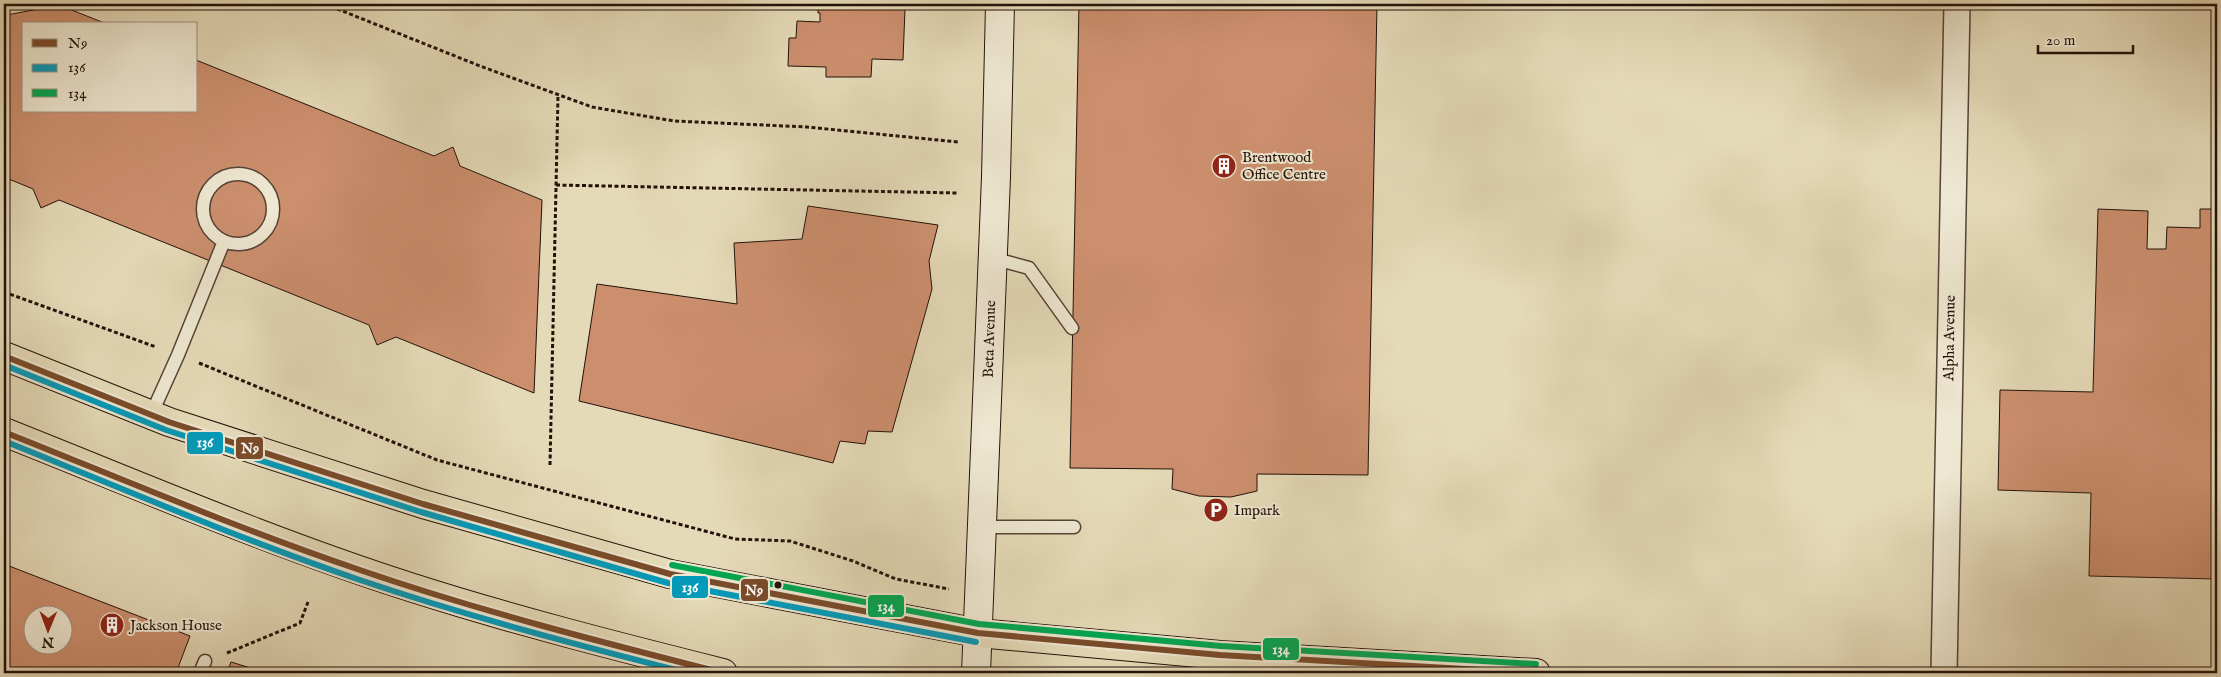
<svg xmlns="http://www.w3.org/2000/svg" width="2221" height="677" viewBox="0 0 2221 677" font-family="'IM FELL English',serif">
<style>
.building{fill:#cc8f6e;stroke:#231109;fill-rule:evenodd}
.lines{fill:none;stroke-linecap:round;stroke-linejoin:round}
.lane-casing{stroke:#544335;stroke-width:15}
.street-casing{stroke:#544335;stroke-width:28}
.secondary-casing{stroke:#231109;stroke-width:30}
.primary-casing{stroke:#231109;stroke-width:30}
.path{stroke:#231109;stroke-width:3;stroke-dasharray:4 2.5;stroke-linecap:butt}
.lane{stroke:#eee7d1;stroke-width:12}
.street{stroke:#eee7d1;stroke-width:25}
.secondary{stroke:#eee7d1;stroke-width:28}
.primary{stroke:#e5dab8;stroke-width:28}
.bus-1-casing{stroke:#eee7d1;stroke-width:10}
.bus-2-casing{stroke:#eee7d1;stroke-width:10}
.bus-3-casing{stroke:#eee7d1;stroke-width:10}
.bus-1{stroke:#7a4b2a;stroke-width:6}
.bus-2{stroke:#049aba;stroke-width:6}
.bus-3{stroke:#00a651;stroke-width:6}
.bus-dot{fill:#231109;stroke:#eee7d1;stroke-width:2}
.labels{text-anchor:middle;stroke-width:4;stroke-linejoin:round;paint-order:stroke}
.poi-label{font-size:15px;fill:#231109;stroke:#eee7d1;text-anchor:start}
.street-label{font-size:15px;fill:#231109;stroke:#eee7d1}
.line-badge{stroke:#eee7d1;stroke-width:2}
.badge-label{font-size:14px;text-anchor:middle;font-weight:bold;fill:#fff}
</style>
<rect width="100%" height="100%" fill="#e5dab8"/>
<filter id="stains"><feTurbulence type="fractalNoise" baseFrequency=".004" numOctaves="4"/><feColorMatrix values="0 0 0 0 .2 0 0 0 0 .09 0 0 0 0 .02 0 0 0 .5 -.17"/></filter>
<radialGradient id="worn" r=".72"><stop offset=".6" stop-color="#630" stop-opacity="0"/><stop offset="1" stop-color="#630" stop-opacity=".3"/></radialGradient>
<path class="building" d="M810,4H917V9H905L903,60L872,59L871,77H826V67L788,66L789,38H796L797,21L820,22V13H818V7H810Z
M1079,4H1377L1368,475L1257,474V491L1231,497L1199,496L1172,489L1173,469L1070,468Z
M59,5L107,24H24V111H196V60L434,156L453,147L460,166L542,200L534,393L396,337L377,345L369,325L59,200L41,208L33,189L4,177V22L7,15Z
M808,206L938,225L929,261L932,289L892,432L868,431L865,444L840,441L833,463L579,401L597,284L737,304L734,243L802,239Z
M2098,209L2148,211L2147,249H2166L2167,227L2200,228V209H2217V579L2089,576L2091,493L1998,490L2000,390L2093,392Z
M4,564L190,636L176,673H4ZM32,614H62V644H32Z
M231,662L267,673H227Z"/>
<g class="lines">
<defs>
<path id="lane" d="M203 209a35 35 0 1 1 70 0a35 35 0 1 1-70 0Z
M992,258L1029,268L1072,328
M151,415L178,355L224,241
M982,527H1074
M200,673L205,661"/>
<path id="street" d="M1944,673L1957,4"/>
<path id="secondary" d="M976,673L996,177L1000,4"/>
<path id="primary" d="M4,356L169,422L423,504L670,574L978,633L1220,655L1536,673
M4,432C138,485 272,543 410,587C513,620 619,647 723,673"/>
</defs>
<use href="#lane" class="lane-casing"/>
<use href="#street" class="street-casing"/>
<use href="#secondary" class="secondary-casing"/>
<use href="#primary" class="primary-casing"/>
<path class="path" d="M325,4L480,66L592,107L674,121L807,127L958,142
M556,185L958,193
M4,292L156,347
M199,363L437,460L735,539L790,541L853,561L896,579L949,589
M550,465L558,95
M227,653L300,623L308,602"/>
<use href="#lane" class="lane"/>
<use href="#street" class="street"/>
<use href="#secondary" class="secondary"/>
<use href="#primary" class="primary"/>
<defs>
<path id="bus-1" d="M4,356L169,422L423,504L670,574L978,633L1220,655L1536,673
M4,432C122,479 239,529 360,570C479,611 601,642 723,673"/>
<path id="bus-2" d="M4,365L166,430L421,512L668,583L976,642
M4,441C121,488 237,538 357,579C466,616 577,645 688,673"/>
<path id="bus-3" d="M672,565L979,624L1221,646L1536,664"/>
</defs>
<use href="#bus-1" class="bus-1-casing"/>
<use href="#bus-2" class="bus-2-casing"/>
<use href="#bus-3" class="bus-3-casing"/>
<use href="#bus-1" class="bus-1"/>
<use href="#bus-2" class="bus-2"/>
<use href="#bus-3" class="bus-3"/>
</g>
<defs>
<symbol id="building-disc" viewBox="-11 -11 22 22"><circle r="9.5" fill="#8f2418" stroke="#eee7d1"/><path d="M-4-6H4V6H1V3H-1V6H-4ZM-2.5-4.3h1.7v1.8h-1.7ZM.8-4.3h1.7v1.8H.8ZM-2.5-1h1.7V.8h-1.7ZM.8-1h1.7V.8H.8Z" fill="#fff"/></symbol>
<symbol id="parking-disc" viewBox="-11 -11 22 22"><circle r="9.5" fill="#8f2418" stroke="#eee7d1"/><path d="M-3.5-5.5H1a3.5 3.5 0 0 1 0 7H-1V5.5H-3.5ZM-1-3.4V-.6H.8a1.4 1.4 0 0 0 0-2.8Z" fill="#fff"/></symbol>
</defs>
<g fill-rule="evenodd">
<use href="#building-disc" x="1210" y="152" width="28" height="28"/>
<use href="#parking-disc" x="1202" y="496" width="28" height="28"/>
<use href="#building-disc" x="98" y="611" width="28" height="28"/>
</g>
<circle class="bus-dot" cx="778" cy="585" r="4.5"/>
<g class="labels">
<g class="poi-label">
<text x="1242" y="162">Brentwood<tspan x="1242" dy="17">Office Centre</tspan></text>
<text x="1234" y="515">Impark</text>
<text x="130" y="630">Jackson House</text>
</g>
<g class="street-label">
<text transform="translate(1949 338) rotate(-89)" y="5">Alpha Avenue</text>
<text transform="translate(989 339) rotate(-88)" y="5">Beta Avenue</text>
</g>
</g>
<g class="line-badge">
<rect x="186" y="431" width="38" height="24" rx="5" fill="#049aba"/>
<rect x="235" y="436" width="29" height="24" rx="5" fill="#7a4b2a"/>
<rect x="671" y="575" width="38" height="24" rx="5" fill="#049aba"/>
<rect x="740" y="578" width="29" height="24" rx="5" fill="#7a4b2a"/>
<rect x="867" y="594" width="38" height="24" rx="5" fill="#00a651"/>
<rect x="1262" y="637" width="38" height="24" rx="5" fill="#00a651"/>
</g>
<g class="badge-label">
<text x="205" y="447">136</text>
<text x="250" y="453">N9</text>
<text x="690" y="592">136</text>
<text x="754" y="595">N9</text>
<text x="886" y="611">134</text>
<text x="1281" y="654">134</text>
</g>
<rect width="2221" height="677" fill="none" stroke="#e5dab8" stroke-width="20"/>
<rect x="5" y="5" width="2211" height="667" fill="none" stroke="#231109" stroke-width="2.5"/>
<rect x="10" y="10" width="2201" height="657" fill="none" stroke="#231109"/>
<rect x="22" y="22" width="175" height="90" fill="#eee7d1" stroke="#9d9181"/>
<rect x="32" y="39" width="25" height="8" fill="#7a4b2a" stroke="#9d9181"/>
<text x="68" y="48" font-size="15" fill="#231109">N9</text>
<rect x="32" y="64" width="25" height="8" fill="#049aba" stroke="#9d9181"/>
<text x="68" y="72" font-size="15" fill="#231109">136</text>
<rect x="32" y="89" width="25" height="8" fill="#00a651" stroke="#9d9181"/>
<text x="68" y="98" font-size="15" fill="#231109">134</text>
<g transform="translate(48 630) rotate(181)"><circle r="24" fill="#eee7d1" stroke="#9d9181"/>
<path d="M0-4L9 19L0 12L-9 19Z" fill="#8f2418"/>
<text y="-8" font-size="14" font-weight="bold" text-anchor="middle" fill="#231109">N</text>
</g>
<path d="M2038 45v8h95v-8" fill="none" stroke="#231109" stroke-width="2.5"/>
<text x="2046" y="45" font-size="15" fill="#231109" stroke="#eee7d1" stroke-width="4" paint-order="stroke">20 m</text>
<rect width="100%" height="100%" filter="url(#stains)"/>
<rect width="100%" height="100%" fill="url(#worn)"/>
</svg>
